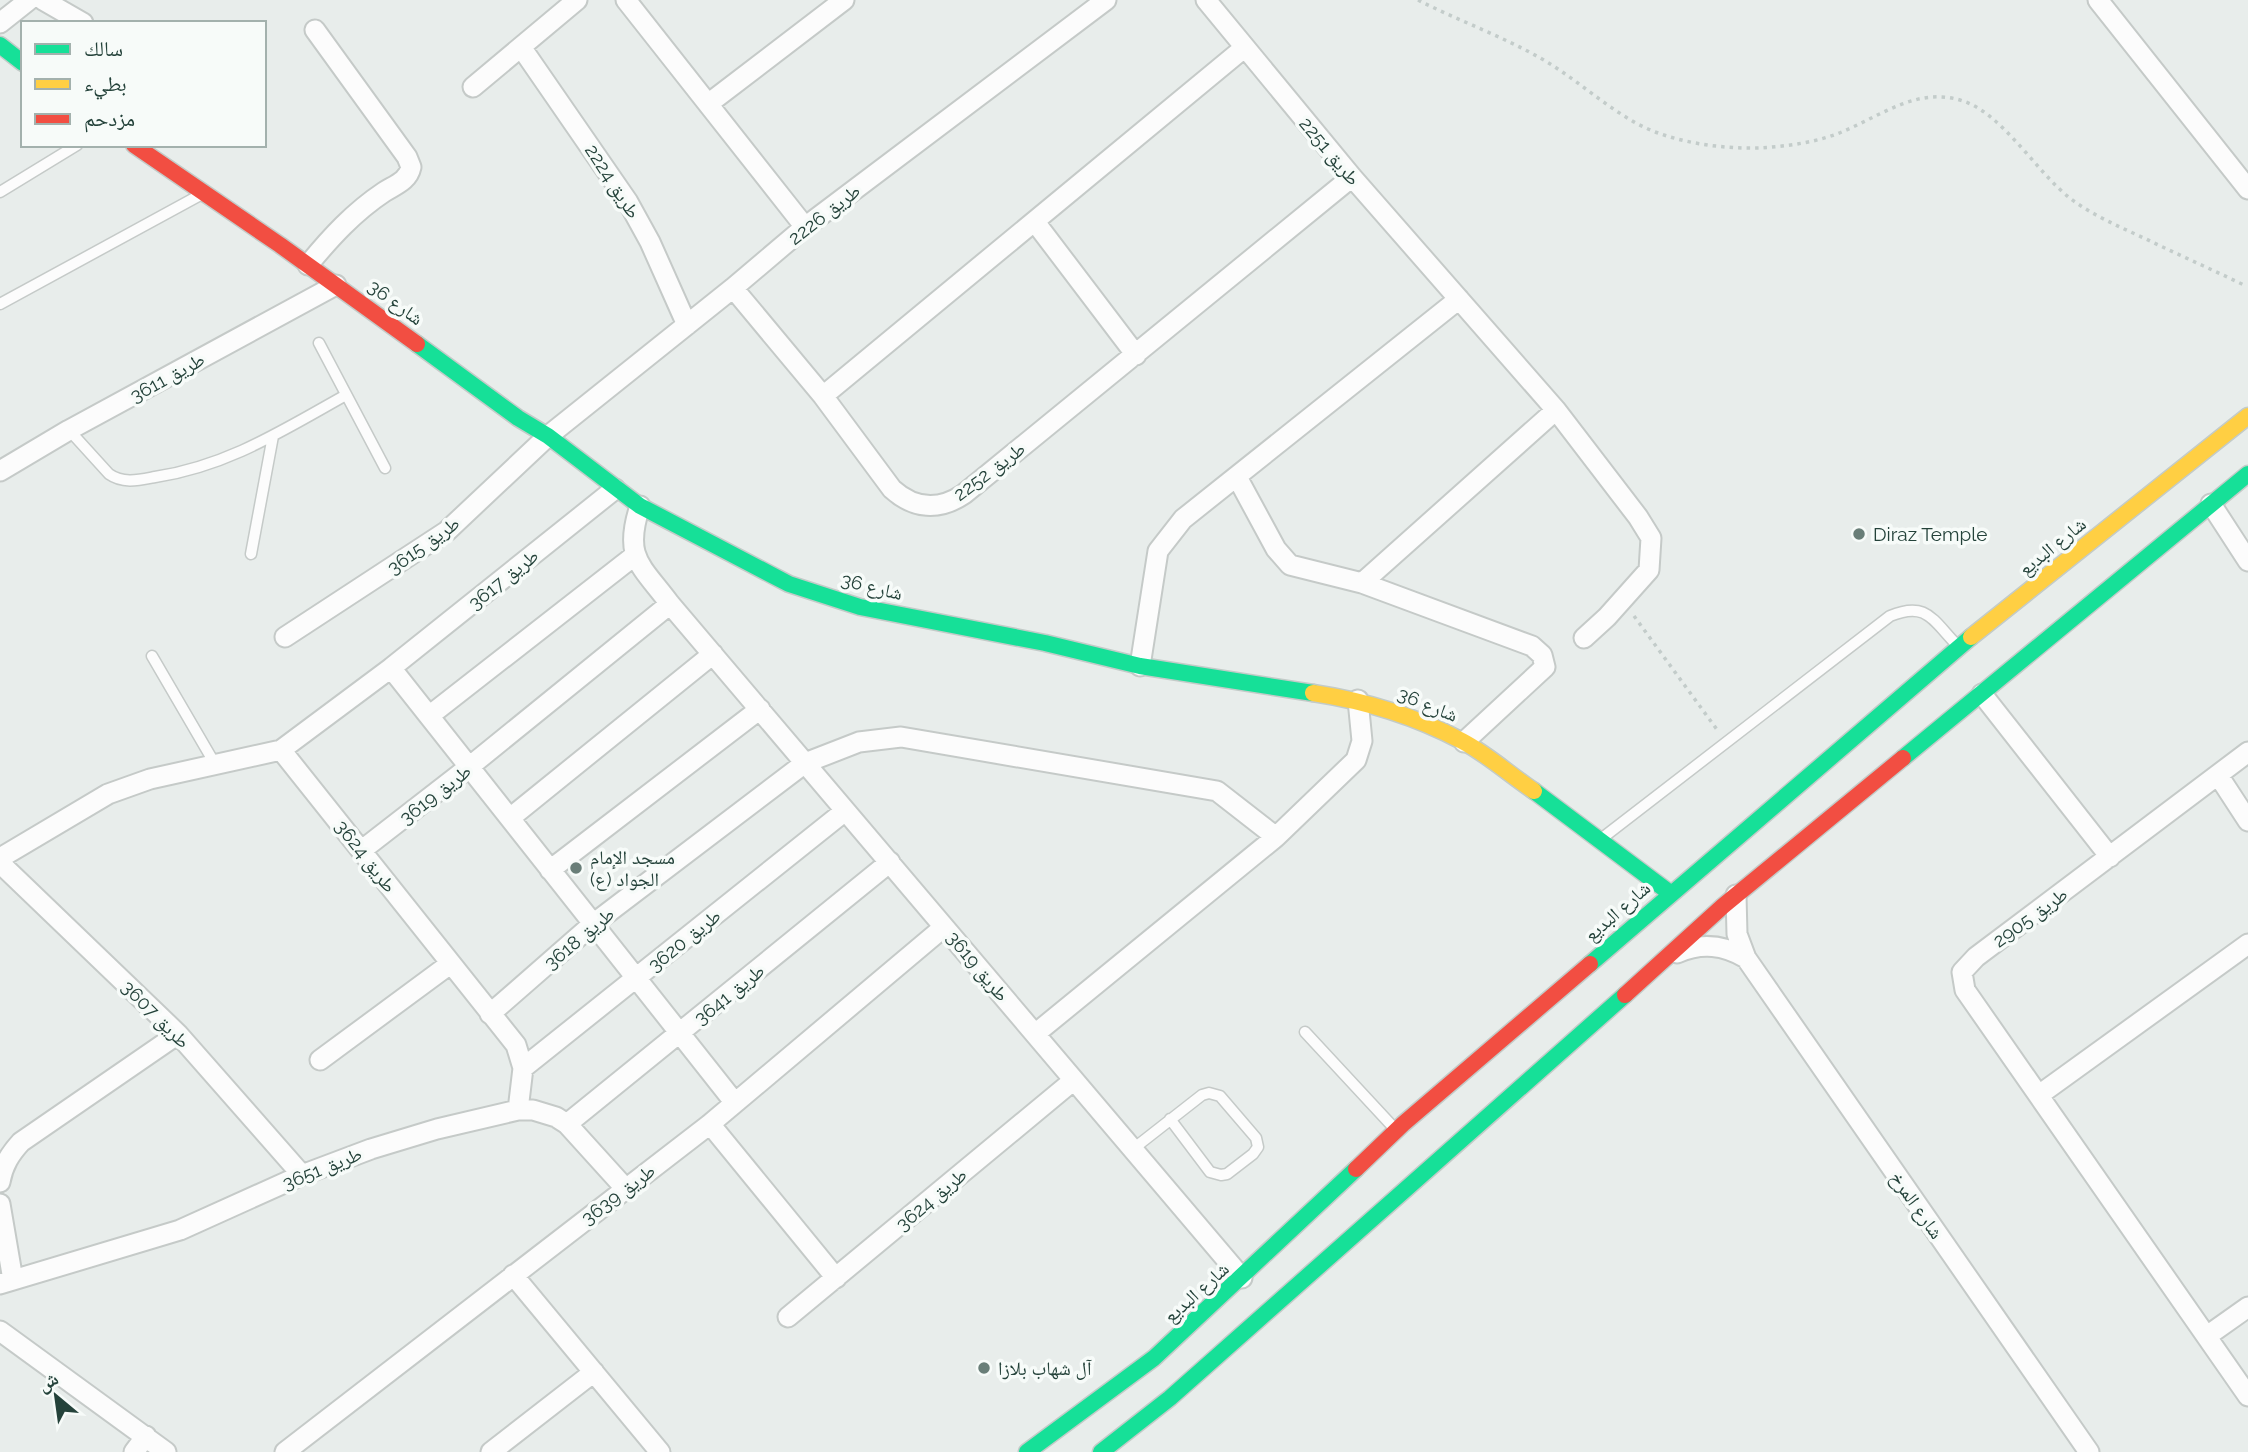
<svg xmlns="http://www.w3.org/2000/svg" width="2248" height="1452" viewBox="0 0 2248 1452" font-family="Raleway,'Noto Naskh Arabic',sans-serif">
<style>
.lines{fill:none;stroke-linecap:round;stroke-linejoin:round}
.lane-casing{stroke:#c5cac8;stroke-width:13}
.street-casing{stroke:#c5cac8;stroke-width:23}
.fast-casing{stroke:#c3cbc8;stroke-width:19}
.slow-casing{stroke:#c3cbc8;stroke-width:19}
.jam-casing{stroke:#c3cbc8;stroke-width:19}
.path{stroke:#c3ccca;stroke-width:3.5;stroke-dasharray:3.5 5;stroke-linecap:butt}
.lane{stroke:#fcfcfc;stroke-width:10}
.street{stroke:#fcfcfc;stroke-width:19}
.fast{stroke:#16e098;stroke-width:16}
.slow{stroke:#ffcf43;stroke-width:16}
.jam{stroke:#f24e42;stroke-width:16}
.poi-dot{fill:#697e78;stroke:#f7fbf9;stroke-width:2.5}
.labels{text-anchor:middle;stroke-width:7;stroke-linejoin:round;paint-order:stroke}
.street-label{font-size:19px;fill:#24423a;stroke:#f7fbf9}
.poi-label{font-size:19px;fill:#24423a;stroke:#f7fbf9;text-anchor:start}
</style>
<rect width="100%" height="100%" fill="#e8edeb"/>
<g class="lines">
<defs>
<path id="lane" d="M0,192L77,145
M0,304L202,194
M319,343L385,468
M69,430L109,474C123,484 139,480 155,477C228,466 283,430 346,395
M251,554L273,436
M152,656L215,764
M1601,839L1890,616C1926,601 1932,619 1956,644
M1305,1032L1395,1129
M1133,1149L1202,1095L1209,1093L1220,1096L1256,1138L1258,1147L1253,1154L1227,1174L1221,1175L1210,1172L1170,1119"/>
<path id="street" d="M43,0L83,23
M626,0L805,227
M1206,0L1352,177L1556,410L1638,517L1651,538L1649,570L1607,617L1584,638
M2098,0L2248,189
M0,23L29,0
M521,47L628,202L650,242L687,325
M473,87L577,0
M708,104L844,0
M1035,222L1136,355
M308,265C331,237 354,212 384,192C395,185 408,181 411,167L407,157L315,30
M733,288L823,396L892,489C914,509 939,511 964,494L1352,177
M823,396L1244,48
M0,471L69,430L336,285
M1237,477L1276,549L1290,565L1362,583L1532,646L1542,655L1545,667L1464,742
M2211,504L2248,561
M640,506C623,558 641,565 670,604L1242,1278
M1362,583L1556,410
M285,637L447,531L548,436L733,288L805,227L1106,0
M1140,666L1158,551L1183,519L1459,299
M391,668L735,1103
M1982,694L2110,857
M429,716L634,556
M281,750L516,1045L523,1068L518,1110
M2248,752L1976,957L1962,972L1965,990L2248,1396
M2218,775L2248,821
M510,818L713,654
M362,850L469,767L670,604
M0,858L108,794L150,779L281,750L391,668L615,489
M0,863L178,1034L302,1175
M550,870L760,709
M1736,895L1737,934L1746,958L2089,1452
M1677,953C1702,942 1724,945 1746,958
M490,1014L593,924L805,763L859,742L901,737L1217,791L1276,837
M1035,1034L1276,837L1356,760L1362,741L1358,700
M320,1060L450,964
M523,1068L845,811
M2039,1095L2248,944
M567,1124L890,862
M710,1124L836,1278
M0,1182C3,1165 10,1154 21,1142L178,1034
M0,1204L13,1280
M513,1275L660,1452
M0,1284L180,1230L302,1175L371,1149L437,1129L518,1110H533L556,1117L567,1124L625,1188
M788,1317L1074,1080
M0,1331L166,1452
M2207,1336L2248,1307
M134,1452L146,1436
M285,1452L710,1124L944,927
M491,1452L594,1372"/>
<path id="fast" d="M0,45L23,63
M417,344L518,418L548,436L640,506L789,584L860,607L1045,643L1140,666L1313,693
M1903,758L2248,474
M1534,791L1670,893
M1590,964L1971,637
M1027,1452L1154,1358L1356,1169
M1101,1452L1170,1398L1625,995"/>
<path id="slow" d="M1971,637L2248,416
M1313,693C1366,701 1415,716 1462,741C1487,754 1510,775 1534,791"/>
<path id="jam" d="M134,145L280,245L417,344
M1625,995L1723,906L1903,758
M1356,1169L1403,1124L1590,964"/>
</defs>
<use href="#lane" class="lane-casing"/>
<use href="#street" class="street-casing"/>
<use href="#fast" class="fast-casing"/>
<use href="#slow" class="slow-casing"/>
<use href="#jam" class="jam-casing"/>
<path class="path" d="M1418,0C1459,21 1502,36 1542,59C1573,77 1599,101 1629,119C1666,142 1718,149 1761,148C1789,146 1819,142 1844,131C1882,115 1919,86 1963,101C2003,114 2037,173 2071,199C2094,216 2120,227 2146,239C2179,255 2213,270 2246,286
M1634,616L1718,731"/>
<use href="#lane" class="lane"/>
<use href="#street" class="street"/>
<use href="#fast" class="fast"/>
<use href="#slow" class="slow"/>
<use href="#jam" class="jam"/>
</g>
<g class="poi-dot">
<circle cx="1859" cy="534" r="7"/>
<circle cx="576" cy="868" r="7"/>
<circle cx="984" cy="1368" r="7"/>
</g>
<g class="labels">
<g class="street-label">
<text transform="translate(1330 151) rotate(50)" y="7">طريق 2251</text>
<text transform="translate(613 181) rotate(57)" y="7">طريق 2224</text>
<text transform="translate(824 214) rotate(-38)" y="7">طريق 2226</text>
<text transform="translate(396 302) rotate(36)" y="7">شارع 36</text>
<text transform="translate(167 377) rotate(-29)" y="7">طريق 3611</text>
<text transform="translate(989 471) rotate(-37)" y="7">طريق 2252</text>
<text transform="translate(423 545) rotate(-36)" y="7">طريق 3615</text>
<text transform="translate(2052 546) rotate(-39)" y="7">شارع البديع</text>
<text transform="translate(503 579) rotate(-39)" y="7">طريق 3617</text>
<text transform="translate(872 586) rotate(14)" y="7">شارع 36</text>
<text transform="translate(1428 704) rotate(22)" y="7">شارع 36</text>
<text transform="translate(435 794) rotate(-38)" y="7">طريق 3619</text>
<text transform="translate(366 856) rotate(52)" y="7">طريق 3624</text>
<text transform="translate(1617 911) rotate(-41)" y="7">شارع البديع</text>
<text transform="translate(2030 917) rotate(-36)" y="7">طريق 2905</text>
<text transform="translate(579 938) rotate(-40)" y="7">طريق 3618</text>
<text transform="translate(684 940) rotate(-39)" y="7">طريق 3620</text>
<text transform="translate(978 966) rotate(50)" y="7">طريق 3619</text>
<text transform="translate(729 994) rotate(-39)" y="7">طريق 3641</text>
<text transform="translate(156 1014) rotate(45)" y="7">طريق 3607</text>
<text transform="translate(322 1168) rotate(-22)" y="7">طريق 3651</text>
<text transform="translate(618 1194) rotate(-37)" y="7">طريق 3639</text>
<text transform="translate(931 1199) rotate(-40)" y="7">طريق 3624</text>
<text transform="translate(1917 1205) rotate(55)" y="7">شارع المرخ</text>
<text transform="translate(1196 1292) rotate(-42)" y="7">شارع البديع</text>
</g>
<g class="poi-label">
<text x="1873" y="541">Diraz Temple</text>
<text x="590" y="864">مسجد الإمام<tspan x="590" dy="22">الجواد (ع)</tspan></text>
<text x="998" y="1375">آل شهاب بلازا</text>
</g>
</g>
<rect x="21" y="21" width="245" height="126" fill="#f7fbf9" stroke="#a3b1ad" stroke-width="2"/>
<rect x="35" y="44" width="35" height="10" fill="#16e098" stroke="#a3b1ad" stroke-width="2"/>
<text x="84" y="56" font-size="21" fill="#24423a">سالك</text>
<rect x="35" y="79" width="35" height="10" fill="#ffcf43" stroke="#a3b1ad" stroke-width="2"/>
<text x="84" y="91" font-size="21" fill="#24423a">بطيء</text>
<rect x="35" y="114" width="35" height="10" fill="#f24e42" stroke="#a3b1ad" stroke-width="2"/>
<text x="84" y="126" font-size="21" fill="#24423a">مزدحم</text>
<g transform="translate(56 1396) rotate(331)" stroke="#f7fbf9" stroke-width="5" paint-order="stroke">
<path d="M0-5L12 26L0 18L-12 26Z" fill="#24423a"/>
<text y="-10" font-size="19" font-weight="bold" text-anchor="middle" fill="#24423a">ش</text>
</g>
</svg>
